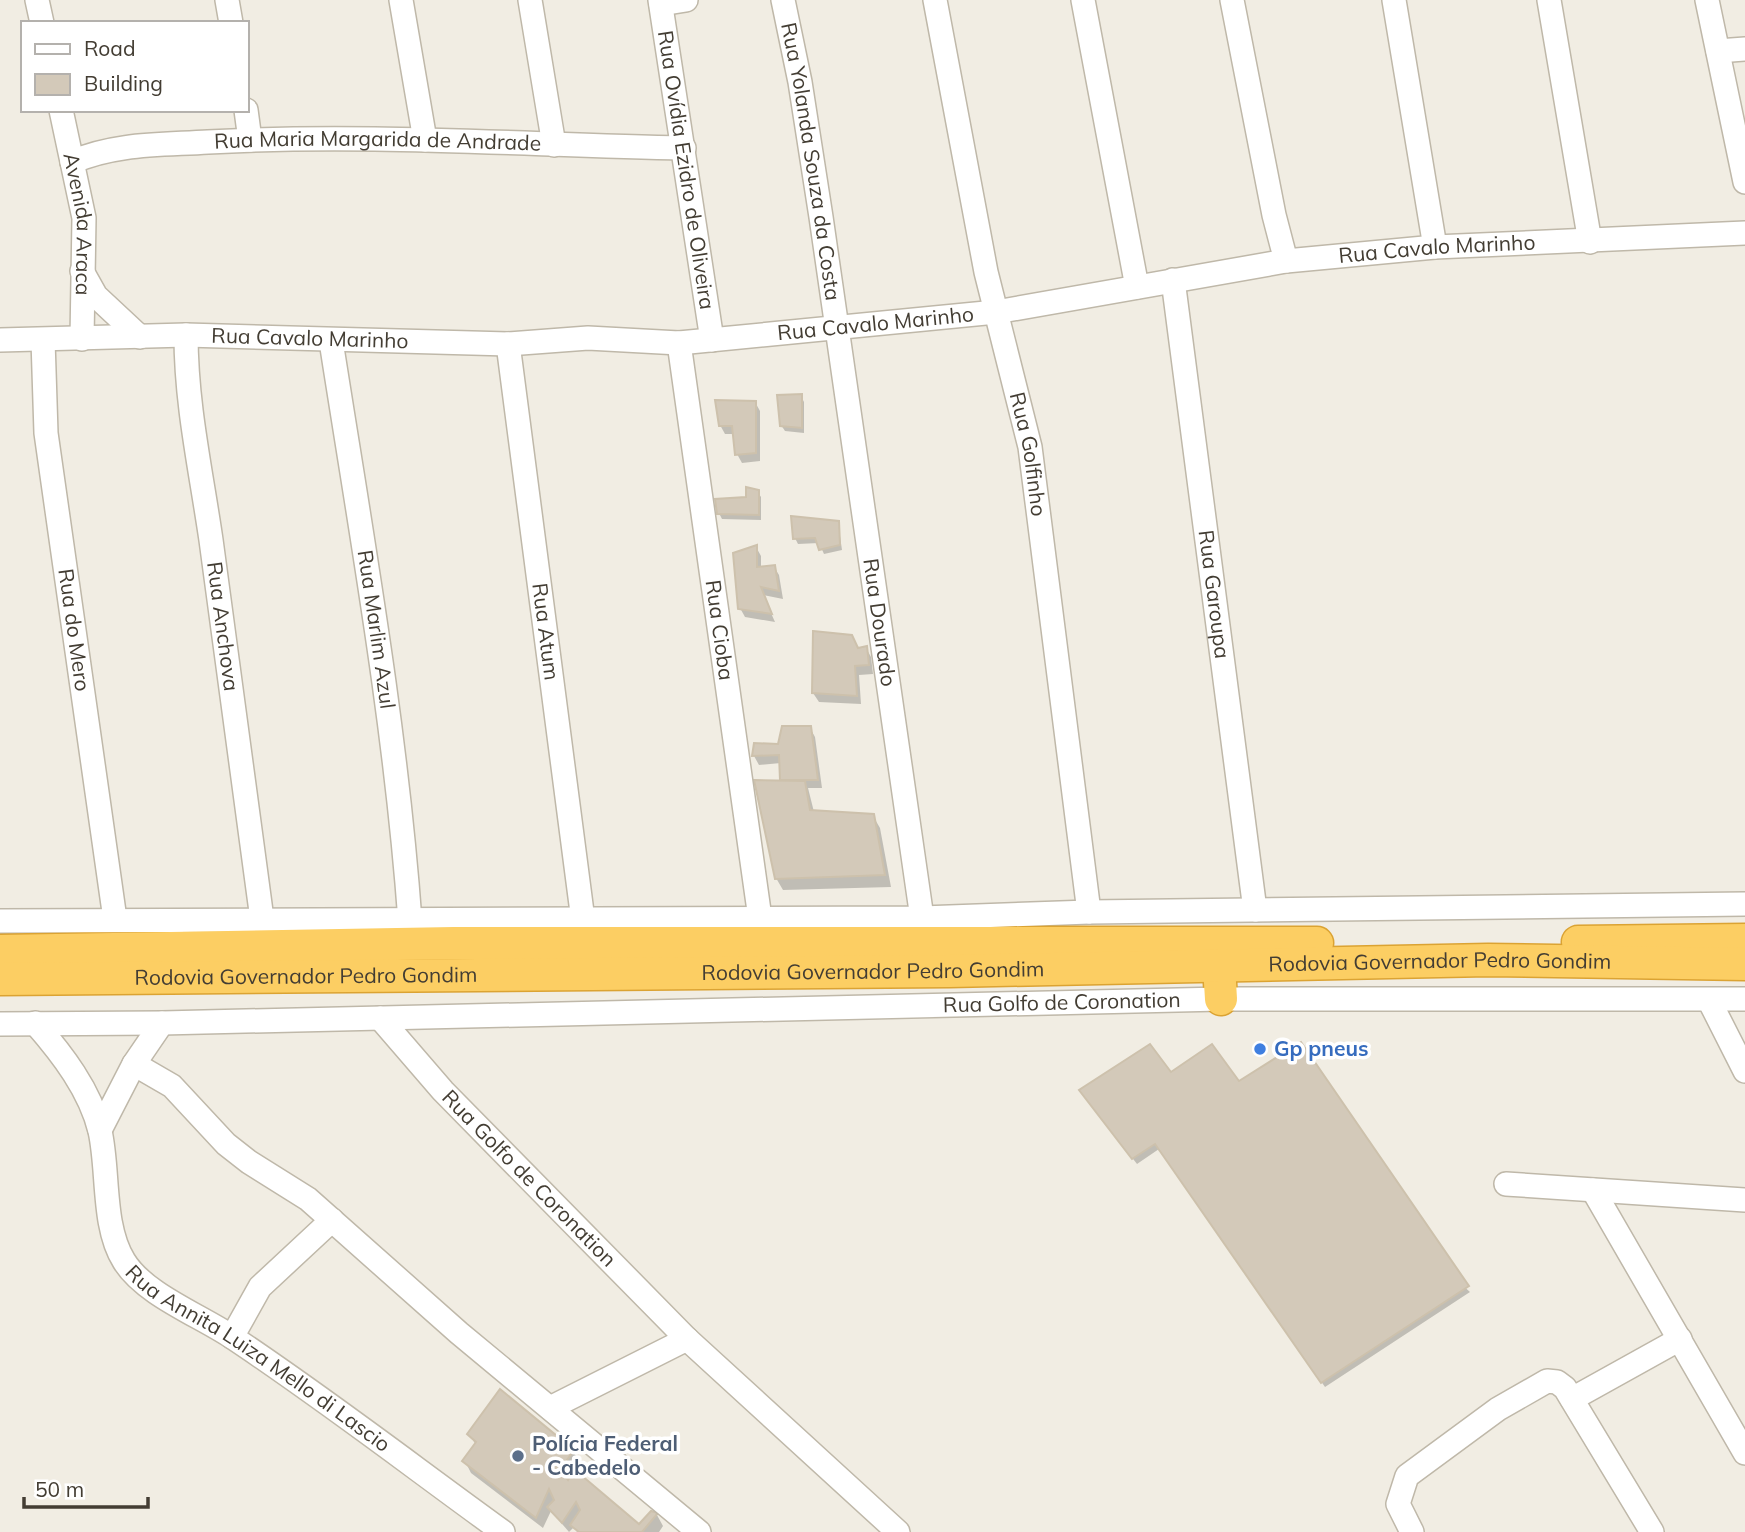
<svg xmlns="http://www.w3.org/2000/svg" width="1745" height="1532" viewBox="0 0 1745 1532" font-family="Mulish,sans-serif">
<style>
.shadow{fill:#0003}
.building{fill:#d3c9b9;stroke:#cdc1ac;stroke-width:2}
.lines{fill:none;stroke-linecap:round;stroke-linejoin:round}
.minor-casing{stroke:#bfb8a9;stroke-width:26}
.highway-casing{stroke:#dba333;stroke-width:35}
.minor{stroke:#fff;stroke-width:23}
.highway{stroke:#fcce63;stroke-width:32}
.shop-dot{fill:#3f7fe0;stroke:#fff;stroke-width:2.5}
.service-dot{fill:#5c6f8a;stroke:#fff;stroke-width:2.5}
.labels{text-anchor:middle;stroke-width:7;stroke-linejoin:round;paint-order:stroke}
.street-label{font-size:21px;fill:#433d33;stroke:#fff}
.shop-label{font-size:21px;font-weight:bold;fill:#366cbe;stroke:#fff;text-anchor:start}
.service-label{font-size:21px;font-weight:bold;fill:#4e5e75;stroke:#fff;text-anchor:start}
</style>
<rect width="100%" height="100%" fill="#f1ede3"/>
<path class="shadow" d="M801,396L804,402V433L785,431L781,425Z
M755,402L760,411V461L742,463L737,454L735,434H725L720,425Z
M757,491L761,497V520L722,519L719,513Z
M838,522L842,550L824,554L819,543L798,544L795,538Z
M756,547L761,556V568L774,567L779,575L783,599L763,595L775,622L745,617L740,608Z
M866,648L871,657L873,674L859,675L861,704L819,702L813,693L858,650Z
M810,728L815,737L822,788H808L814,812L873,816L880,828L891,887L783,890L776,878L783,782L781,763L759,765L754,756L756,745H779Z
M1239,1083L1470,1292L1325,1387L1159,1149L1137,1164L1084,1096Z
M469,1434L573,1451L580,1463L574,1471L639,1527L657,1515L663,1526L659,1532H577L574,1527L569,1532L551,1511L543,1528L471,1473L465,1461L476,1445Z"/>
<path class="building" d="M802,394V428L780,426L777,395Z
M715,400L756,401V453L735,455L732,426H719Z
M746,487L759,490V515L717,514L715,499L746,497Z
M791,516L839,521L840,545L819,550L815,538L793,539Z
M757,545V567L775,565L779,591L761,587L772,614L738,609L733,553Z
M813,631L852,635L858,648L867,646L869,665L855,666L857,696L812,693Z
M782,726H811L818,780H780L779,755L752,756L754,743L778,744Z
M754,780L805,781L810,810L874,814L885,875L775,879Z
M1301,1042L1469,1286L1321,1383L1155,1144L1132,1159L1079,1090L1150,1044L1171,1072L1212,1044L1239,1081Z
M500,1389L574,1450L560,1470L568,1480L574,1469L639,1524L651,1511L658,1513L642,1532H579L570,1525L580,1510L576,1502L562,1523L547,1507L554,1500L549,1489L536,1518L462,1461L476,1442L467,1434Z"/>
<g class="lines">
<defs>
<g id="minor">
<path d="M37,0L42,23"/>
<path d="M227,0L231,23"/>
<path d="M401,0L425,140"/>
<path d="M530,0L554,145"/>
<path id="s1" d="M660,0L712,340"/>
<path id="s2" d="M783,0L800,82L821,217L922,918"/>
<path id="s3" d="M935,0L986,272L1030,447L1089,912"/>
<path d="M1083,0L1137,287"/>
<path d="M1232,0L1274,215L1286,261"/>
<path d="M1394,0L1435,247"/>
<path d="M1549,0L1590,242"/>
<path d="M1707,0L1745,182"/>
<path d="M661,4L686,0"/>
<path d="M1718,51L1745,49"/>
<path id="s4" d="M61,110L84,218L82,339"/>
<path d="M246,110L250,140"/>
<path id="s5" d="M72,162C115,143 162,145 208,142C366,133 526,145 684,148"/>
<path d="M82,271L96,296L140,337"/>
<path id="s6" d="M1173,280L1255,910"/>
<path id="s7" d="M186,335C186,405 201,471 211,540C228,666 245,792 262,919"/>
<path id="s8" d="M0,340L186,335L508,344L588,338L679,343L996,312L1286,261L1435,247L1745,233"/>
<path id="s9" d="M43,340L46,433L115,919"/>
<path id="s10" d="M331,341C361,533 396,727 410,921"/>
<path id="s11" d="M679,343L760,918"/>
<path id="s12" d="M508,344L583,920"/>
<path d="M0,921L922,918L1089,912L1745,904"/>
<path d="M1709,1000L1745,1071"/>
<path id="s13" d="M380,1018L443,1091L687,1339L898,1532"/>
<path id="s14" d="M35,1023C62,1054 90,1090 100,1131C109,1171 102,1226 124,1261C144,1294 199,1315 232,1337C324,1398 413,1467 503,1532"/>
<path id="s15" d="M0,1024L162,1023L1221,999H1745"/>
<path d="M134,1064L172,1086L226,1144L249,1162L308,1199L459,1333L699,1532"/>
<path d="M100,1130L134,1064L162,1023"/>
<path d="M1506,1184L1745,1200"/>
<path d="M1593,1190L1745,1453"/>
<path d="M232,1337L260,1287L332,1220"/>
<path d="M1572,1399L1680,1339"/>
<path d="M550,1408L687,1339"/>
<path d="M1412,1532L1398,1504L1407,1476L1498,1409L1547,1381L1557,1382L1565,1388L1652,1532"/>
</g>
<g id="highway">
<path d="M1578,942L1745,940"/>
<path d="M0,951L454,943H1317"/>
<path d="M1219,966L1221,999"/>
<path id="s16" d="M0,979L950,971L1488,960L1745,964"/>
</g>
</defs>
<use href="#minor" class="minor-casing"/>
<use href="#highway" class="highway-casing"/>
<use href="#minor" class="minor"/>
<use href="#highway" class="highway"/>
</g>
<circle class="shop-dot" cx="1260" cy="1049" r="7"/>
<circle class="service-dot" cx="518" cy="1456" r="7"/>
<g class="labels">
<g class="street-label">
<text dy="7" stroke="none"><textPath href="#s5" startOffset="308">Rua Maria Margarida de Andrade</textPath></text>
<text dy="7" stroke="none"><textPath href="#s2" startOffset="164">Rua Yolanda Souza da Costa</textPath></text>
<text dy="7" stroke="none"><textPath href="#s1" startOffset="172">Rua Ovídia Ezidro de Oliveira</textPath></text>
<text dy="7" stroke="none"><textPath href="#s4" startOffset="116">Avenida Araca</textPath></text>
<text dy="7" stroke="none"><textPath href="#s8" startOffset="1444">Rua Cavalo Marinho</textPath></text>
<text dy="7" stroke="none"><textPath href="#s8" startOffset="877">Rua Cavalo Marinho</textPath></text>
<text dy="7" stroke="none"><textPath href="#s8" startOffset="310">Rua Cavalo Marinho</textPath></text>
<text dy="7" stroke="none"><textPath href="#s3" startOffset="464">Rua Golfinho</textPath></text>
<text dy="7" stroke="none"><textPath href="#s6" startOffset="317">Rua Garoupa</textPath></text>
<text dy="7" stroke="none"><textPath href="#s2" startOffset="630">Rua Dourado</textPath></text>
<text dy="7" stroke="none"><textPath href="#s7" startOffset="294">Rua Anchova</textPath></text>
<text dy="7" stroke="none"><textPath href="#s9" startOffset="292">Rua do Mero</textPath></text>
<text dy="7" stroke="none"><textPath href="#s10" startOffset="292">Rua Marlim Azul</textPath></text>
<text dy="7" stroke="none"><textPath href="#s11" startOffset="290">Rua Cioba</textPath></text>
<text dy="7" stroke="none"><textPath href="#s12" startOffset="290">Rua Atum</textPath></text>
<text dy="7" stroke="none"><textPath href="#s16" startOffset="1440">Rodovia Governador Pedro Gondim</textPath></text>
<text dy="7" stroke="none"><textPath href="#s16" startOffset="873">Rodovia Governador Pedro Gondim</textPath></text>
<text dy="7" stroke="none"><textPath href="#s16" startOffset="306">Rodovia Governador Pedro Gondim</textPath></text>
<text dy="7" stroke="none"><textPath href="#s15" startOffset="1062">Rua Golfo de Coronation</textPath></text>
<text dy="7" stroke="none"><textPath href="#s13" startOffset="219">Rua Golfo de Coronation</textPath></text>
<text dy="7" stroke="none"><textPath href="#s14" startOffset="427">Rua Annita Luiza Mello di Lascio</textPath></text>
</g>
<g class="shop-label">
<text x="1274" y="1056">Gp pneus</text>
</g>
<g class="service-label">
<text x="532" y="1451">Polícia Federal<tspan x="532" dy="24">- Cabedelo</tspan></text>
</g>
</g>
<rect x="21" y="21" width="228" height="91" fill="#ffffff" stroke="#b4b1ad" stroke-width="2"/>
<rect x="35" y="44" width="35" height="10" fill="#ffffff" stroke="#b4b1ad" stroke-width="2"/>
<text x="84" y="56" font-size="21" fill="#433d33">Road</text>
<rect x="35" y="74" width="35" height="21" fill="#d3c9b9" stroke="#b4b1ad" stroke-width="2"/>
<text x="84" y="91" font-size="21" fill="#433d33">Building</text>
<path d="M24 1497v10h124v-10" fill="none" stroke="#433d33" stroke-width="3.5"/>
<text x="35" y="1497" font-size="21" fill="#433d33" stroke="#ffffff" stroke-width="5" paint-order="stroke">50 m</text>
</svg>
